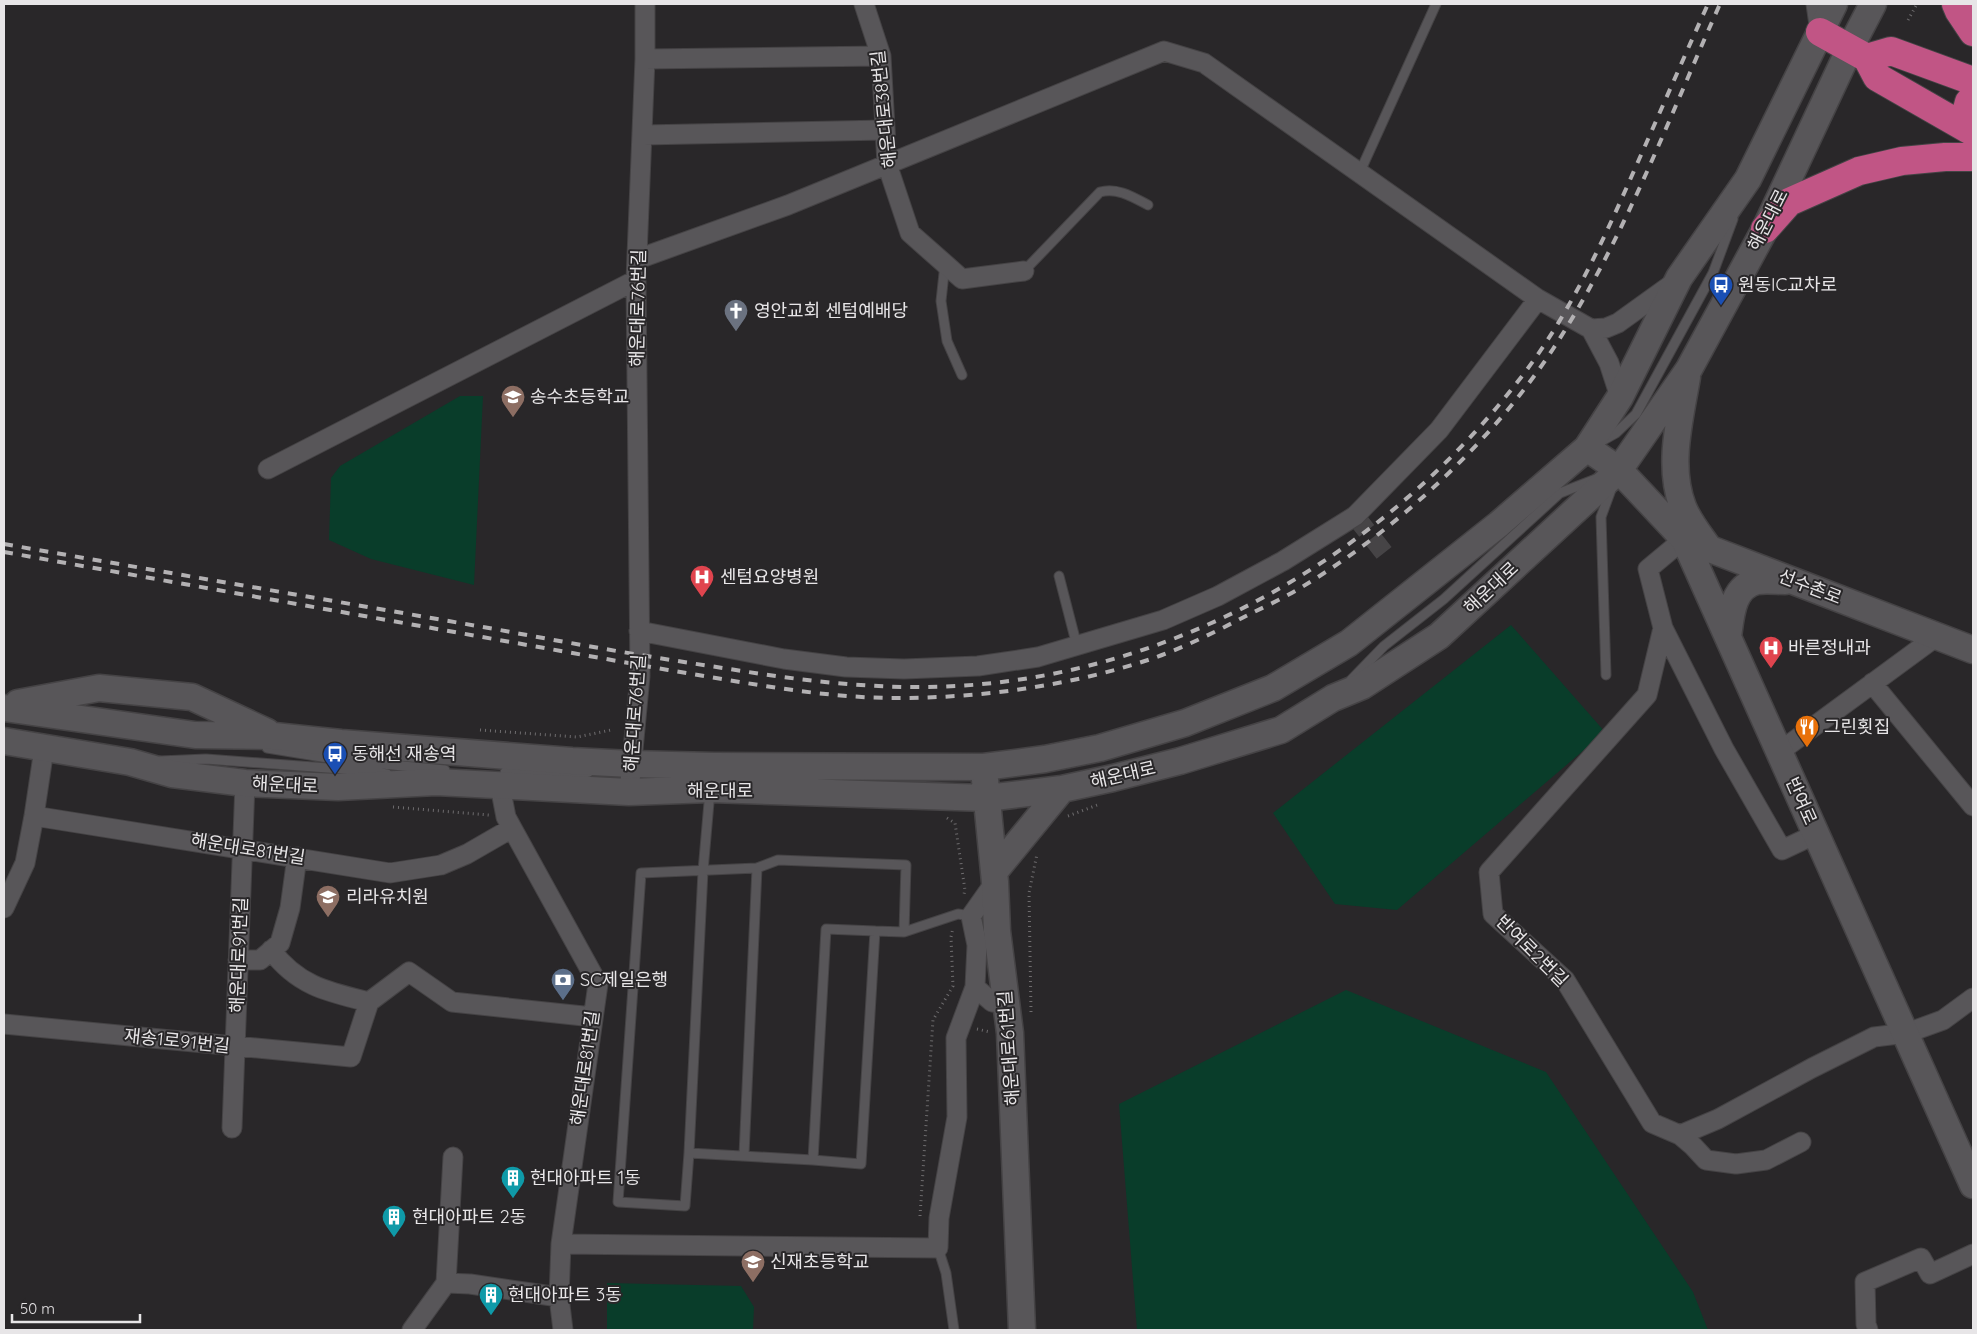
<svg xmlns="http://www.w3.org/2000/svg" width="1977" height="1334" viewBox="0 0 1977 1334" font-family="Quicksand,'Noto Sans KR',sans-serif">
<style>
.green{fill:#093d2a}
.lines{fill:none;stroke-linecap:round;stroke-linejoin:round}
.minor-tunnel{stroke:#464446;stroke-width:19;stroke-dasharray:19 9;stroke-linecap:butt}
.service-casing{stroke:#454345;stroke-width:11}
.minor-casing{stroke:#454345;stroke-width:21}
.secondary-casing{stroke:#454345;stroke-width:29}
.trunk-casing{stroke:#454345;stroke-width:30}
.path{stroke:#6e6c6e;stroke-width:3;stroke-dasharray:1 4;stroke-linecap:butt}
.service{stroke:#585659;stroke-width:9}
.minor{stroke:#585659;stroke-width:19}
.secondary{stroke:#585659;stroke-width:26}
.trunk{stroke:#c15585;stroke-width:28}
.rail{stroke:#b3b1b3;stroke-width:4;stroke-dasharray:9 9;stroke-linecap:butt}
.labels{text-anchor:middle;stroke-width:4;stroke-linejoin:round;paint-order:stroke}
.street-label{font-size:18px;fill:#e7e5e7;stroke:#292729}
.poi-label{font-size:18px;fill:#e7e5e7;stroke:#292729;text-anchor:start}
</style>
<rect width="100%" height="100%" fill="#292729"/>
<path class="green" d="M460,396H483L474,585L371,559L329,540L331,478L340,466Z
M1511,625L1605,732L1397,910L1335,904L1273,813Z
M1346,990L1546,1072L1693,1292L1708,1330H1137L1119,1104Z
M607,1283L741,1286L754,1307L753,1330H607Z"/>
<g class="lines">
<path class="minor-tunnel" d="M1355,516L1385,554"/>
<defs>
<path id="service" d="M1359,174L1436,4
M945,264L941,301L947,341L962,375
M1024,271L1100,192C1117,187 1133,197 1148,205
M1600,442L1616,433L1636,414L1713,273L1733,219
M1059,576L1077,646
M1606,675L1601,517L1612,487
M1351,680L1384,646L1444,599L1560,493L1596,479
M267,748L340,760L445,770
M160,761L206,759L368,771L387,774
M505,772L572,776L589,772
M757,868L778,860L906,865L904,932
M875,931L826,929L813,1160L861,1164L875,931L904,932L958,914L971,916
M689,1153L703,871L710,791
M744,1155L757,868L641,873L618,1202L685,1206L689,1153L813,1160
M938,1248L946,1273L954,1330"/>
<path id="minor" d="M864,4L881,56L887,164L910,233L962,279L1024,271
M1816,4L1820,32
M645,59L881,56
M643,135L885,130
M638,259L788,205L1164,51L1204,63L1538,299L1591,329L1609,363L1620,397
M1591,329L1606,328L1618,323L1675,282
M268,469L636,280
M1684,539L1648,569L1663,628L1724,749L1782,850L1816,834
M1663,628L1647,695L1489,872L1493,914L1565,980L1652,1123L1680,1135L1718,1119L1812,1068L1874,1037L1907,1033L1943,1020L1973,998
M639,631L784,659L846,667L904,669L978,666L1038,657L1163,620L1218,596L1283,561L1355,516L1439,430L1538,299
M1872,683L1973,806
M1779,752L1937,636
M500,786L506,817L512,828L598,984L561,1244L559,1297L563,1330
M629,792L640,676L636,280L645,59V4
M34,816L390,873L441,865L467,854L512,828
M4,908L25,863L34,816L44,749
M271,950C298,986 328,992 369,1002
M238,960H260L280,943L290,908L297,857
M975,987L992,1002L1007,1003
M4,1024L351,1057L369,1002L409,972L452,1002L593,1017
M232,1128L245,783
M1680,1135L1693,1146L1706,1160L1736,1164L1766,1160L1801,1142
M561,1244L938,1248L939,1218L957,1117L956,1038L975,987L977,945L971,916L995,882
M446,1283L453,1157
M412,1330L446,1283L470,1284L559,1297
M1868,1330L1866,1324L1865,1282L1921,1258L1930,1274L1973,1254"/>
<path id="secondary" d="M1687,377C1680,419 1667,466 1683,507C1689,522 1699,534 1708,547
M1587,448L1619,470L1684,539L1973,1185
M1684,539L1973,650
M1728,637C1731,615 1732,587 1757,581C1766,580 1777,581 1785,581
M18,703L99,688L192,697L267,732
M4,708L195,735L274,736L341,743L572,761L631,764L714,766L984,767L1045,759L1100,748L1185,723L1273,688L1349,643L1499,524L1587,448L1620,397L1679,278L1748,179L1834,4
M4,741L130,762L172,774L245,783L338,787L436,782L629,792L710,789L987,798L1062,789L1113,778L1180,761L1281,730L1333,698L1362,686L1439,636L1619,470L1689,369L1765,229L1850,48L1873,4
M985,780L995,882L997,931L1010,1033L1022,1330
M994,872L1062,789"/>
<path id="trunk" d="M1956,4L1959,11L1973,32
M1820,32L1867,58L1877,77L1973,132
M1867,58L1891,51L1973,81
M1973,98L1969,102L1966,113L1973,129
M1765,229L1789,202L1859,171L1902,161L1945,157H1973"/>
</defs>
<use href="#service" class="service-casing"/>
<use href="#minor" class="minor-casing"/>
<use href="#secondary" class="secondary-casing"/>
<use href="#trunk" class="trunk-casing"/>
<path class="path" d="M1908,20L1917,4
M480,730L577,737L611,730
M393,807L489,815
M1068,816L1100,804
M947,818L955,823L965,890L964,894
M1031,1012L1029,893L1037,854
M977,1029L990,1032
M920,1216L933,1020L953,986L951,937L953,928"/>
<use href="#service" class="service"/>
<use href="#minor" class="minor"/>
<use href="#secondary" class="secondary"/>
<use href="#trunk" class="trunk"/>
<path class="rail" d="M4,544C169,573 335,601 500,630C574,644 649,657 723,668C784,678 845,686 907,687C1147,691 1374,567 1519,380C1570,315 1604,239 1637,164C1661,110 1684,57 1708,4
M4,552L668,670C743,682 820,698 896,698C981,698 1070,686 1151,659C1183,648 1215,632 1246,616C1264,607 1284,598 1302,587C1396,530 1492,442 1553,349C1623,242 1668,120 1720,4"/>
</g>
<defs>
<symbol id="bus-pin" viewBox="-11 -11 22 30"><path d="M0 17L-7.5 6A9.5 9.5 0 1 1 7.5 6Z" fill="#1a4fb4" stroke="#292729"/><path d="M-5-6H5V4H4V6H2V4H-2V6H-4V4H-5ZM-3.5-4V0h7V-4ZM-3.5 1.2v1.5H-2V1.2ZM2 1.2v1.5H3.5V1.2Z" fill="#fff"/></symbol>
<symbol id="church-pin" viewBox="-11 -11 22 30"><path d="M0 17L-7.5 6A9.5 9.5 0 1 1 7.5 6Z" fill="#6b7280" stroke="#292729"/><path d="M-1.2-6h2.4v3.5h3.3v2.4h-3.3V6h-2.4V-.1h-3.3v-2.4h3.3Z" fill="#fff"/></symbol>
<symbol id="school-pin" viewBox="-11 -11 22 30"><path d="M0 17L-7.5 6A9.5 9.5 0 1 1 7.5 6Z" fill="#8d6e63" stroke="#292729"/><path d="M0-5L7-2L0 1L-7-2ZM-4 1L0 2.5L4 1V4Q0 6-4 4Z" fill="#fff"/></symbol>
<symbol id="hospital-pin" viewBox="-11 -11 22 30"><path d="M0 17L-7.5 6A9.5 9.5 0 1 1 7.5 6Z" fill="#e0444e" stroke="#292729"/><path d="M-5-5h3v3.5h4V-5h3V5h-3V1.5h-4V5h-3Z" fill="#fff"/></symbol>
<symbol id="restaurant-pin" viewBox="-11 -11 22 30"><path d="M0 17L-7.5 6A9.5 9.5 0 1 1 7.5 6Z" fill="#e8710a" stroke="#292729"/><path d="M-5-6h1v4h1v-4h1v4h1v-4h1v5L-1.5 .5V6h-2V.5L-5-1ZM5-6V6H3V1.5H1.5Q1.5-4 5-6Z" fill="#fff"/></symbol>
<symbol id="bank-pin" viewBox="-11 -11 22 30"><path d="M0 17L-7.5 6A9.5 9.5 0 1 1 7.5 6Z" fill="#5c6f8a" stroke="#292729"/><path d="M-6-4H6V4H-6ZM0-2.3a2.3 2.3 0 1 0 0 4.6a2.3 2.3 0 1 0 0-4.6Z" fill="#fff"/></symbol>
<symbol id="building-pin" viewBox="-11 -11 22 30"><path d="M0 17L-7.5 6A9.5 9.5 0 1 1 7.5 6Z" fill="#0f9aa8" stroke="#292729"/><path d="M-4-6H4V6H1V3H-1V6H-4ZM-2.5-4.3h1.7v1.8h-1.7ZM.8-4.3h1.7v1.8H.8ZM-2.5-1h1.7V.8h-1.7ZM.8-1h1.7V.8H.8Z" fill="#fff"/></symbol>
</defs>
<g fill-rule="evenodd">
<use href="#bus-pin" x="1707" y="271" width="28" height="38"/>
<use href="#church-pin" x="722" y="297" width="28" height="38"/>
<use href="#school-pin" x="499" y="383" width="28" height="38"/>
<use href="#hospital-pin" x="688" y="563" width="28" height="38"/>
<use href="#hospital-pin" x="1757" y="634" width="28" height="38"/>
<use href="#restaurant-pin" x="1793" y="713" width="28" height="38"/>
<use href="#bus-pin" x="321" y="740" width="28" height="38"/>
<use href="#school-pin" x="314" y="883" width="28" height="38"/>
<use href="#bank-pin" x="549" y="966" width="28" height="38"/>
<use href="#building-pin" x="499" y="1164" width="28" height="38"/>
<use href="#building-pin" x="380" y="1203" width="28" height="38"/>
<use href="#school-pin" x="739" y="1248" width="28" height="38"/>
<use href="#building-pin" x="477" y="1281" width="28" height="38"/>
</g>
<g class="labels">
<g class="street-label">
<text transform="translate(884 109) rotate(-96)" y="6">해운대로38번길</text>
<text transform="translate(1768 220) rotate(-63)" y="6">해운대로</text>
<text transform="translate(638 308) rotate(-89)" y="6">해운대로76번길</text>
<text transform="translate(1810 587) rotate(21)" y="6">선수촌로</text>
<text transform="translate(1491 588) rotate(-43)" y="6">해운대로</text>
<text transform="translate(635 713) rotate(-86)" y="6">해운대로76번길</text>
<text transform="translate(1123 775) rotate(-13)" y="6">해운대로</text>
<text transform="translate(285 785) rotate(3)" y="6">해운대로</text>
<text x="720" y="797">해운대로</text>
<text transform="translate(1801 801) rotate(66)" y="6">반여로</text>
<text transform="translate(248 849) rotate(9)" y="6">해운대로81번길</text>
<text transform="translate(1532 951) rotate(45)" y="6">반여로2번길</text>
<text transform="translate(239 955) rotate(-88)" y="6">해운대로91번길</text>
<text transform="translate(177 1041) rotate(6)" y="6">재송1로91번길</text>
<text transform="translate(1009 1048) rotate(-94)" y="6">해운대로61번길</text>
<text transform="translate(585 1068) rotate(-82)" y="6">해운대로81번길</text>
</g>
<g class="poi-label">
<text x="1738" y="291">원동IC교차로</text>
<text x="754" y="317">영안교회 센텀예배당</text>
<text x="530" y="403">송수초등학교</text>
<text x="720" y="583">센텀요양병원</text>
<text x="1788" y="654">바른정내과</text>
<text x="1824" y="733">그린횟집</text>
<text x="352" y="760">동해선 재송역</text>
<text x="346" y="903">리라유치원</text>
<text x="580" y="986">SC제일은행</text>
<text x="530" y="1184">현대아파트 1동</text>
<text x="412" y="1223">현대아파트 2동</text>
<text x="770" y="1268">신재초등학교</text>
<text x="508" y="1301">현대아파트 3동</text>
</g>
</g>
<rect width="1977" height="1334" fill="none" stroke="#e7e5e7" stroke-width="10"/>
<path d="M12 1314v8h128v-8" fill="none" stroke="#e7e5e7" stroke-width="2.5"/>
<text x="20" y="1314" font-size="15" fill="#e7e5e7" stroke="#292729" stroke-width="4" paint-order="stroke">50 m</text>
</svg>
